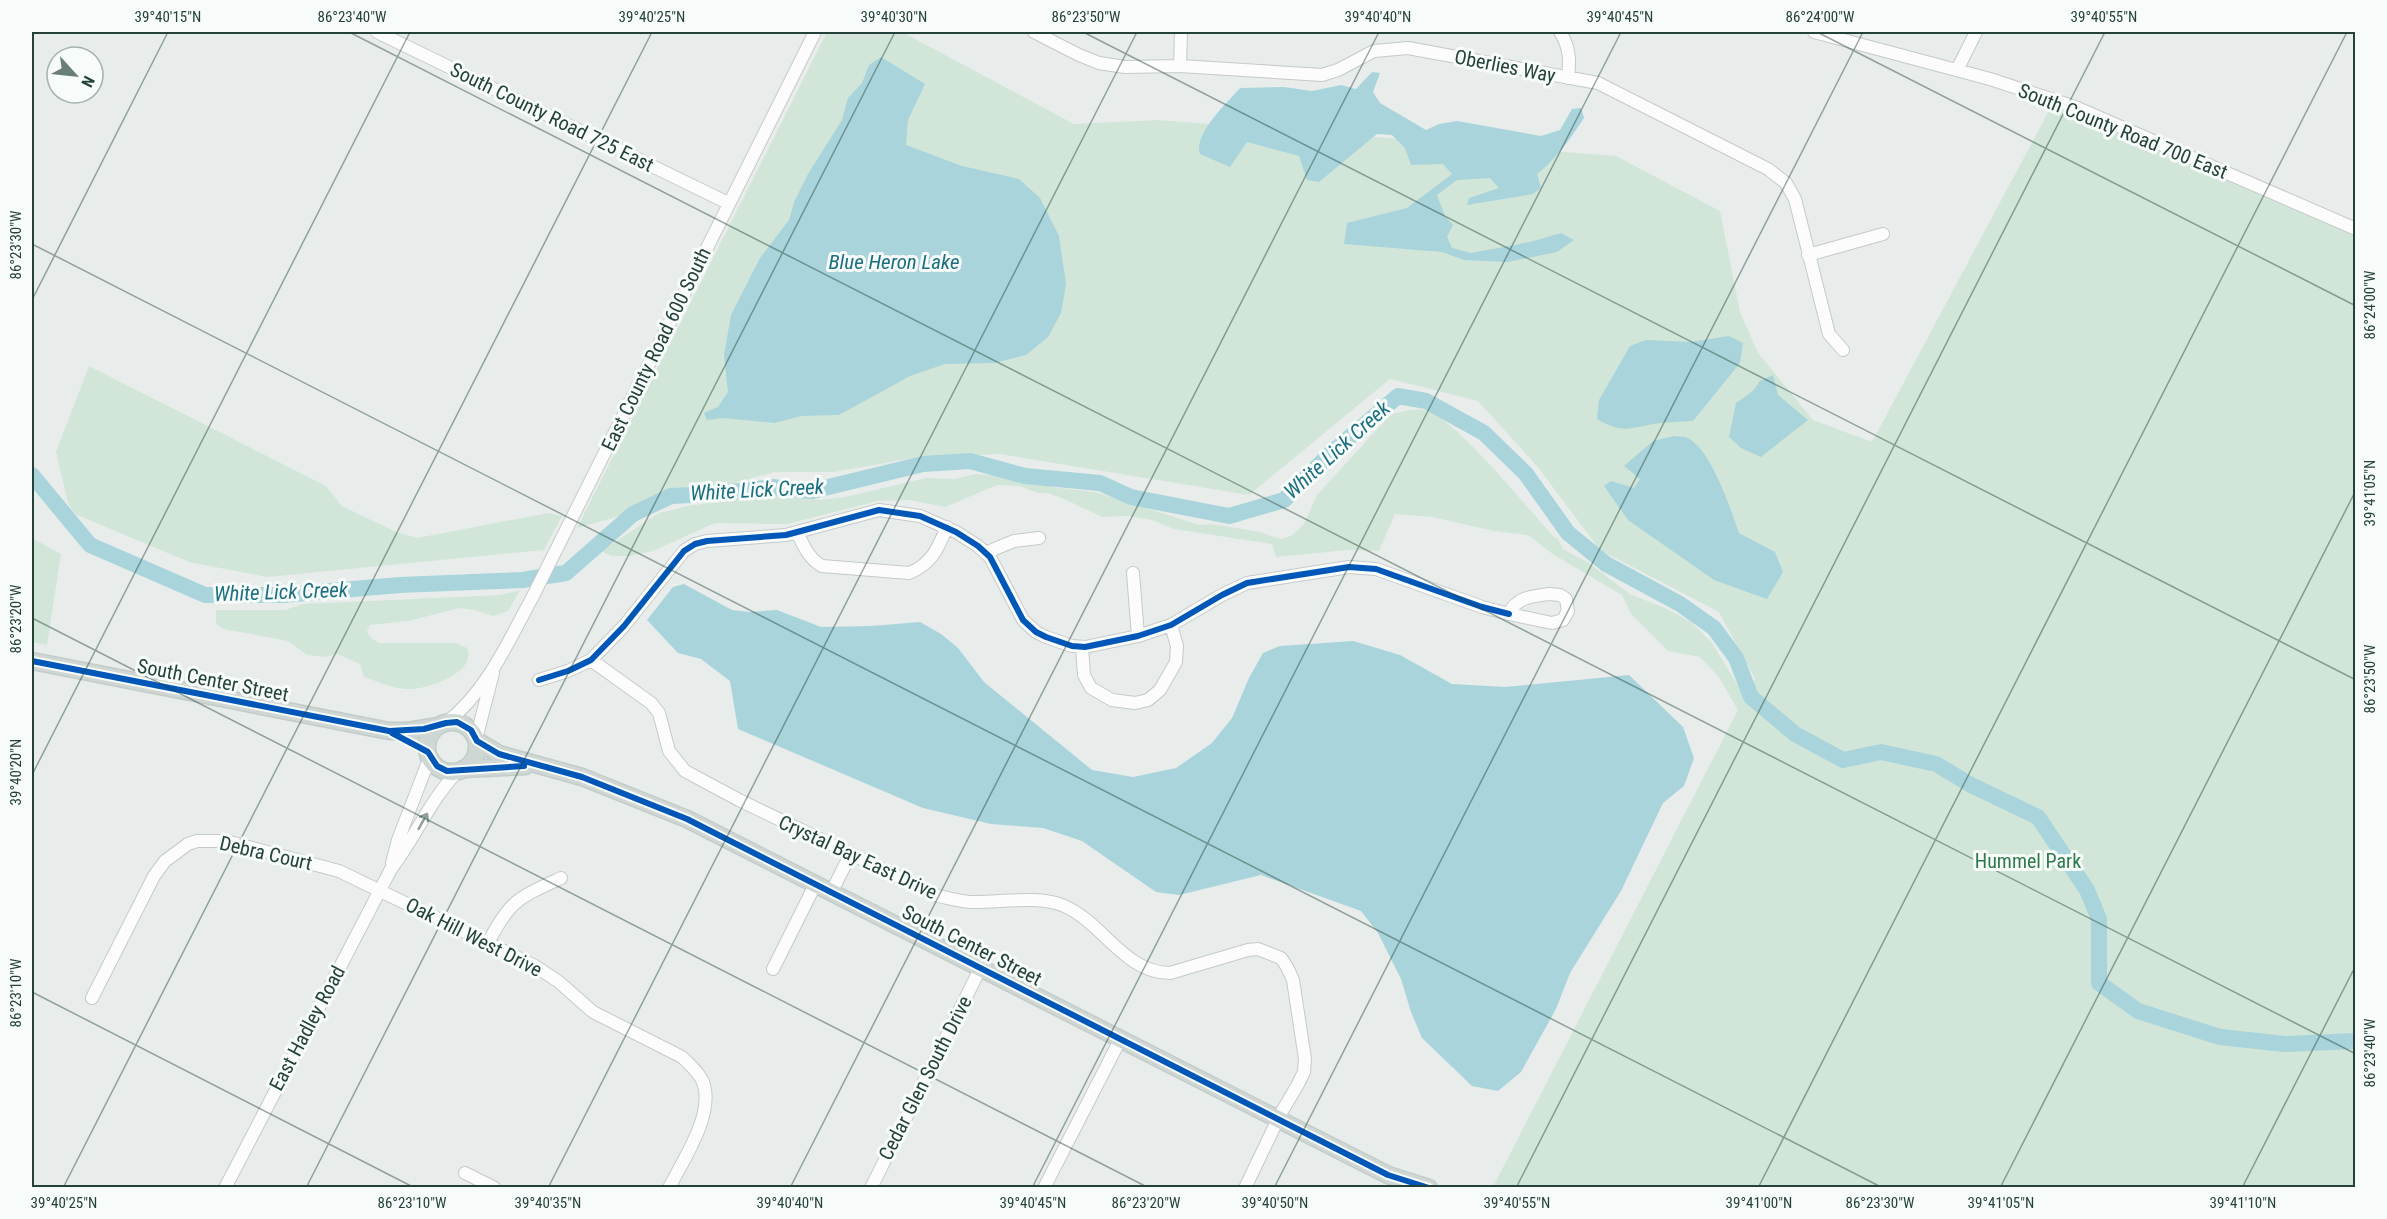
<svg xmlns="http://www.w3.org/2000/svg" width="2387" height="1219" viewBox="0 0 2387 1219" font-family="'Roboto Condensed',sans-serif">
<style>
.green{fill:#d1e6d8}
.water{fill:#a9d4db}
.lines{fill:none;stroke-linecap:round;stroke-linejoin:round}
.river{stroke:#a9d4db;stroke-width:16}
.minor-casing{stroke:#c5cac8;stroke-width:14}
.major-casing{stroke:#c3ccc9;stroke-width:19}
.minor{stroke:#fcfcfc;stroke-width:12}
.major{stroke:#cfd7d5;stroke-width:16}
.cycleway-casing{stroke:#f7fbf9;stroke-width:10}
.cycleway{stroke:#0057b8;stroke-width:6}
.oneway{stroke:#909f9b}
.ticks{fill:none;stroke:#24423a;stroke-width:1.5;stroke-opacity:0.45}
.labels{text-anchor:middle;stroke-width:6;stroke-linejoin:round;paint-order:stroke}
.street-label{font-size:20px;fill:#24423a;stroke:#f7fbf9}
.park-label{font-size:20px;fill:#2d7a4b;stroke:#f7fbf9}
.water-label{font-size:21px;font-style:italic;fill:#1c6f80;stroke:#f7fbf9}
.neatline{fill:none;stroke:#24423a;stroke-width:2}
.ticks-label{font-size:15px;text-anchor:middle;fill:#24423a}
</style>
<rect width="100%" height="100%" fill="#e8edeb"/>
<path class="green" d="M827,32H902L1074,124L1158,120L1616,156L1720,211L1740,312L1758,353L1813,420L1872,442L2052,105L2355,233V1187H1493L1738,710L1719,677L1700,657L1668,651L1631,614L1622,595L1554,555L1528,535L1494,531L1432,517L1395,514L1379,551L1348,550L1276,557L1272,544L1174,529L1152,520L1128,516L1102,517L1064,499L1048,493H1038L1019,486L997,485L945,507L909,500L878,501L787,524L715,523L653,551L630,556H611L601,551L659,513L688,506L772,494L821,500L845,497L926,478L954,479L976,474L1011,477L1058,488L1095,492L1200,525L1211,524L1260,532L1280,539L1291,536L1304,524L1317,495L1391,414C1403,412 1414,407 1427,411C1456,419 1530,511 1554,537L1558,539L1563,549L1589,563L1630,594L1667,609L1691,622L1712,643L1745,697L1755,679L1719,612L1600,550L1537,466L1478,401L1390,379L1249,495L1000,454L914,458L834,472H774L577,528Z
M89,366L326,486L342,506L396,532L417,538L548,513L562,516L544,550L267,577L189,562L75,514L68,503L56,452Z
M32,538L61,554L47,645L32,642Z
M520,590L508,611L493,616L475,610L459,608L409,621L370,625L367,631L371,638L379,643H456L467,648C478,673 424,691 405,689C391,688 377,681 364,677L360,664L337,654L326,657L307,655L288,641L224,629L216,624V610H285L303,604L500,595Z"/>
<path class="water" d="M881,57L925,84L908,120L906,145L962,166L1019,179L1040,198L1059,236L1066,284L1061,313L1048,337L1026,355L994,363L945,364L910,376L839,415L801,416L775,423L723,418L707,420L704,413L718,407L728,392L724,355L731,315L760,258L789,220L794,202L808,174L842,120L848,98L862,83L869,65Z
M1372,72L1380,73L1373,92L1380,103L1426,130L1439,124L1457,121L1541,136L1560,130L1572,109L1581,108L1584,118C1570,139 1557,158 1537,174L1541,188L1533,194L1467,205L1469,198L1499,188L1490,178L1457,180L1437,195L1445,216L1453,225L1447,237L1452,248L1471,253L1530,242L1561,233L1574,240L1557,252L1508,262L1464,260L1442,252L1344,244L1347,223L1407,208L1452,174L1443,164L1411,165L1405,148L1392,135L1377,134L1319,182L1307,180L1299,156L1247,142L1230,167L1200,154C1193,134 1227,103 1240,88L1284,87L1312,91L1341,85L1356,89Z
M1729,336L1743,343L1740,363L1693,421C1680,422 1666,422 1653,424C1628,429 1621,433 1597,419L1599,400L1630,346L1646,340L1691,342Z
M1773,375L1778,395L1808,420L1761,457L1741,448L1729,437L1736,403L1753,391L1760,381Z
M1674,436C1678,437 1685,436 1688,438C1712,451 1730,508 1739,533L1775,552L1783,572L1767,599L1714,580L1628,520L1604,486L1611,481L1634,488L1640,479L1624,466L1653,441Z
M684,584L732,610L749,612L777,610L821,627L872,626L920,622L941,634L958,648L984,682L1092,770L1133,777L1176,768L1212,743L1232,718L1249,678L1263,653L1280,646L1353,641L1400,655L1452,684L1505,687L1629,675L1683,727L1694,758L1684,786L1663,803L1621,891L1570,973L1556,1009L1521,1072L1498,1091L1472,1086L1422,1038L1411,1012L1401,979L1378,933L1361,911L1261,875L1179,895L1156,892L1082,841L1043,828L991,824L923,808L738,729L730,681L701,659L678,653L647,620L673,587Z"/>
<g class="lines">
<path class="river" d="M32,475L90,545L205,595H283L400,585L522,580L566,573L633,514L671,496L714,494L772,487L812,491L923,464L970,461L1025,476L1100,483L1131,497L1229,516L1284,500L1330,454L1398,396L1426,401L1484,433L1526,474L1568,533L1606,564L1680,604L1714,628L1736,658L1751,697L1795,734L1843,760L1881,752L1936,764L1971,785L2038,817L2087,890L2099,919V983L2138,1011L2220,1037L2285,1044L2356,1041"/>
<defs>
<path id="minor" d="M377,32L728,203
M1034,32L1079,55L1099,63L1125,67L1180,66L1322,75L1338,70L1374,51L1408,48L1598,83L1768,169L1786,183L1795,199L1829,334L1843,350
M1560,32C1570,47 1570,60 1568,78
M1814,32L1990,79L2075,107L2356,229
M1180,66L1181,32
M1957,70L1976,32
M1808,255L1883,234
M797,532C803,545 809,559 822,566L909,573C932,564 938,548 947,527
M985,553L1014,541L1039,538
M1133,573L1138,636
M1549,594L1560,595L1566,599L1568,611L1563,620L1552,623L1509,614C1516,597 1533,596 1549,594Z
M1082,647L1084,675L1091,688L1112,700L1135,703L1148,700L1160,690L1176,662L1177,646L1171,625
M591,660L651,703L659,713L669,751L685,771L739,800L938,896C948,898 959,901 970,902C998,903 1037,895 1062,905C1102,921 1124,973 1170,973L1248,950L1258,949L1281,958L1287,967L1293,980L1305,1059L1304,1072L1297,1086L1281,1113L1245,1188
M539,680L568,671L591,660L624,626L684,551L695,544L707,541L786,535L879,510L920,516L956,532L978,546L990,557L1023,620L1036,632L1046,637L1072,646L1085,647L1138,636L1171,625L1222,595L1247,583L1349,567L1376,569L1482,607L1509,614
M446,723C487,691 508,642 532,598L815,32
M476,739L493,673
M392,863L398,840L430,757
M832,891L850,855
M488,943C510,900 518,898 561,878
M773,969L816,883
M92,998L154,876L165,861L188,844L197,841H226L339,871L535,966L559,982L593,1012L682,1057C690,1065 699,1072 703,1082C715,1114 683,1160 669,1188
M465,1173L495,1188
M225,1188L391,869C415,838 430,800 458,771
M871,1188L980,969
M1044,1188L1120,1040"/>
<path id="major" d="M32,661L389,731H408L439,726
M427 747a25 25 0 1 1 50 0a25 25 0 1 1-50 0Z
M477,741L499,754L582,777L687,819L1388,1175L1429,1188
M463,769L525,766"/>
</defs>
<use href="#minor" class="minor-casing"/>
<use href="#major" class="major-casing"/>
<use href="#minor" class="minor"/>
<use href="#major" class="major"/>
<defs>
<path id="cycleway" d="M32,661L389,731L424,729L446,723L457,722L471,730L477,741L499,754L582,777L687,819L1388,1175L1429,1188
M539,680L568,671L591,660L624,626L684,551L695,544L707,541L786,535L879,510L920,516L956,532L978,546L990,557L1023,620L1036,632L1046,637L1072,646L1085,647L1138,636L1171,625L1222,595L1247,583L1349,567L1376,569L1482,607L1509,614
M392,733L428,752L437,766L447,771L524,766"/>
</defs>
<use href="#cycleway" class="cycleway-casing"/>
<use href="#cycleway" class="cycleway"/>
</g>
<defs><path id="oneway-shaft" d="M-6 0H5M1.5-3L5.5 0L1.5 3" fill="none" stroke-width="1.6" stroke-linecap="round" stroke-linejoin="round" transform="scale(1.5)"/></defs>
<use class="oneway" href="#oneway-shaft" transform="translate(423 821) rotate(-61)"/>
<path class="ticks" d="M349,32L2356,1054M1083,32L2356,680M1817,32L2356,306M32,244L1883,1188M32,300L168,32M32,618L1149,1188M32,775L410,32M32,992L415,1188M63,1188L652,32M306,1188L895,32M548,1188L1137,32M790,1188L1379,32M1032,1188L1621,32M1274,1188L1863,32M1516,1188L2105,32M1758,1188L2347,32M2000,1188L2356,490M2242,1188L2356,965"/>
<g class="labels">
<g class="street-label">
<text transform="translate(1505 66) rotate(11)" y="7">Oberlies Way</text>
<text transform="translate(552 117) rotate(26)" y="7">South County Road 725 East</text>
<text transform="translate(2123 131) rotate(22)" y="7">South County Road 700 East</text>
<text transform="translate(656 349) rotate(-64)" y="7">East County Road 600 South</text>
<text transform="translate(213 680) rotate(11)" y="7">South Center Street</text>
<text transform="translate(266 853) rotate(13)" y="7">Debra Court</text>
<text transform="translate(858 857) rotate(25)" y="7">Crystal Bay East Drive</text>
<text transform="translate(474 937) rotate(27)" y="7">Oak Hill West Drive</text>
<text transform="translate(972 945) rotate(27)" y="7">South Center Street</text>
<text transform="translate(307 1028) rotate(-62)" y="7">East Hadley Road</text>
<text transform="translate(925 1078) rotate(-63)" y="7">Cedar Glen South Drive</text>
</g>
<g class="park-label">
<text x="2028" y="868">Hummel Park</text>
</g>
<g class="water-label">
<text x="894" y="269">Blue Heron Lake</text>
<text transform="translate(1337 450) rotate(-42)" y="7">White Lick Creek</text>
<text transform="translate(757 490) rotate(-3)" y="7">White Lick Creek</text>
<text transform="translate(281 592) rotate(-2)" y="7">White Lick Creek</text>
</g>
</g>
<rect width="2387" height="1219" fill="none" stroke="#f7fbf9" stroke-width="66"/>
<g transform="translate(75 75) rotate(117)"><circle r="28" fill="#f7fbf9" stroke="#a3b1ad" stroke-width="1.5"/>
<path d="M0-4.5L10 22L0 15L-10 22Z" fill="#697e78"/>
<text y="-9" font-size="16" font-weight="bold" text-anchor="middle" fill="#24423a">N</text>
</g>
<rect x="33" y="33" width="2321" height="1153" class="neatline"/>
<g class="ticks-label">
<text x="168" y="22">39°40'15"N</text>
<text x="352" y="22">86°23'40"W</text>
<text x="652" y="22">39°40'25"N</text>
<text x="894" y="22">39°40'30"N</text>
<text x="1086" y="22">86°23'50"W</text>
<text x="1378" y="22">39°40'40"N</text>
<text x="1620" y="22">39°40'45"N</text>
<text x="1820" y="22">86°24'00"W</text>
<text x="2104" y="22">39°40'55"N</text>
<text transform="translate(16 245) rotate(-90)" y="5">86°23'30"W</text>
<text transform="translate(2370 305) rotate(-90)" y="5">86°24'00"W</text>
<text transform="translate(2370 493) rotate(-90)" y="5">39°41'05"N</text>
<text transform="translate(16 619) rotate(-90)" y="5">86°23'20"W</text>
<text transform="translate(2370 679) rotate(-90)" y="5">86°23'50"W</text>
<text transform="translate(16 772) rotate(-90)" y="5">39°40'20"N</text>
<text transform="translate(16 993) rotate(-90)" y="5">86°23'10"W</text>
<text transform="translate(2370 1053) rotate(-90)" y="5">86°23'40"W</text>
<text x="64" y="1208">39°40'25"N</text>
<text x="412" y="1208">86°23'10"W</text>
<text x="548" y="1208">39°40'35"N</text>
<text x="790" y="1208">39°40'40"N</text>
<text x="1033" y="1208">39°40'45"N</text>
<text x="1146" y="1208">86°23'20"W</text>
<text x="1275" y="1208">39°40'50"N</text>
<text x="1517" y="1208">39°40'55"N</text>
<text x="1759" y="1208">39°41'00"N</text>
<text x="1880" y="1208">86°23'30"W</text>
<text x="2001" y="1208">39°41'05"N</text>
<text x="2243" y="1208">39°41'10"N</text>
</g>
</svg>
